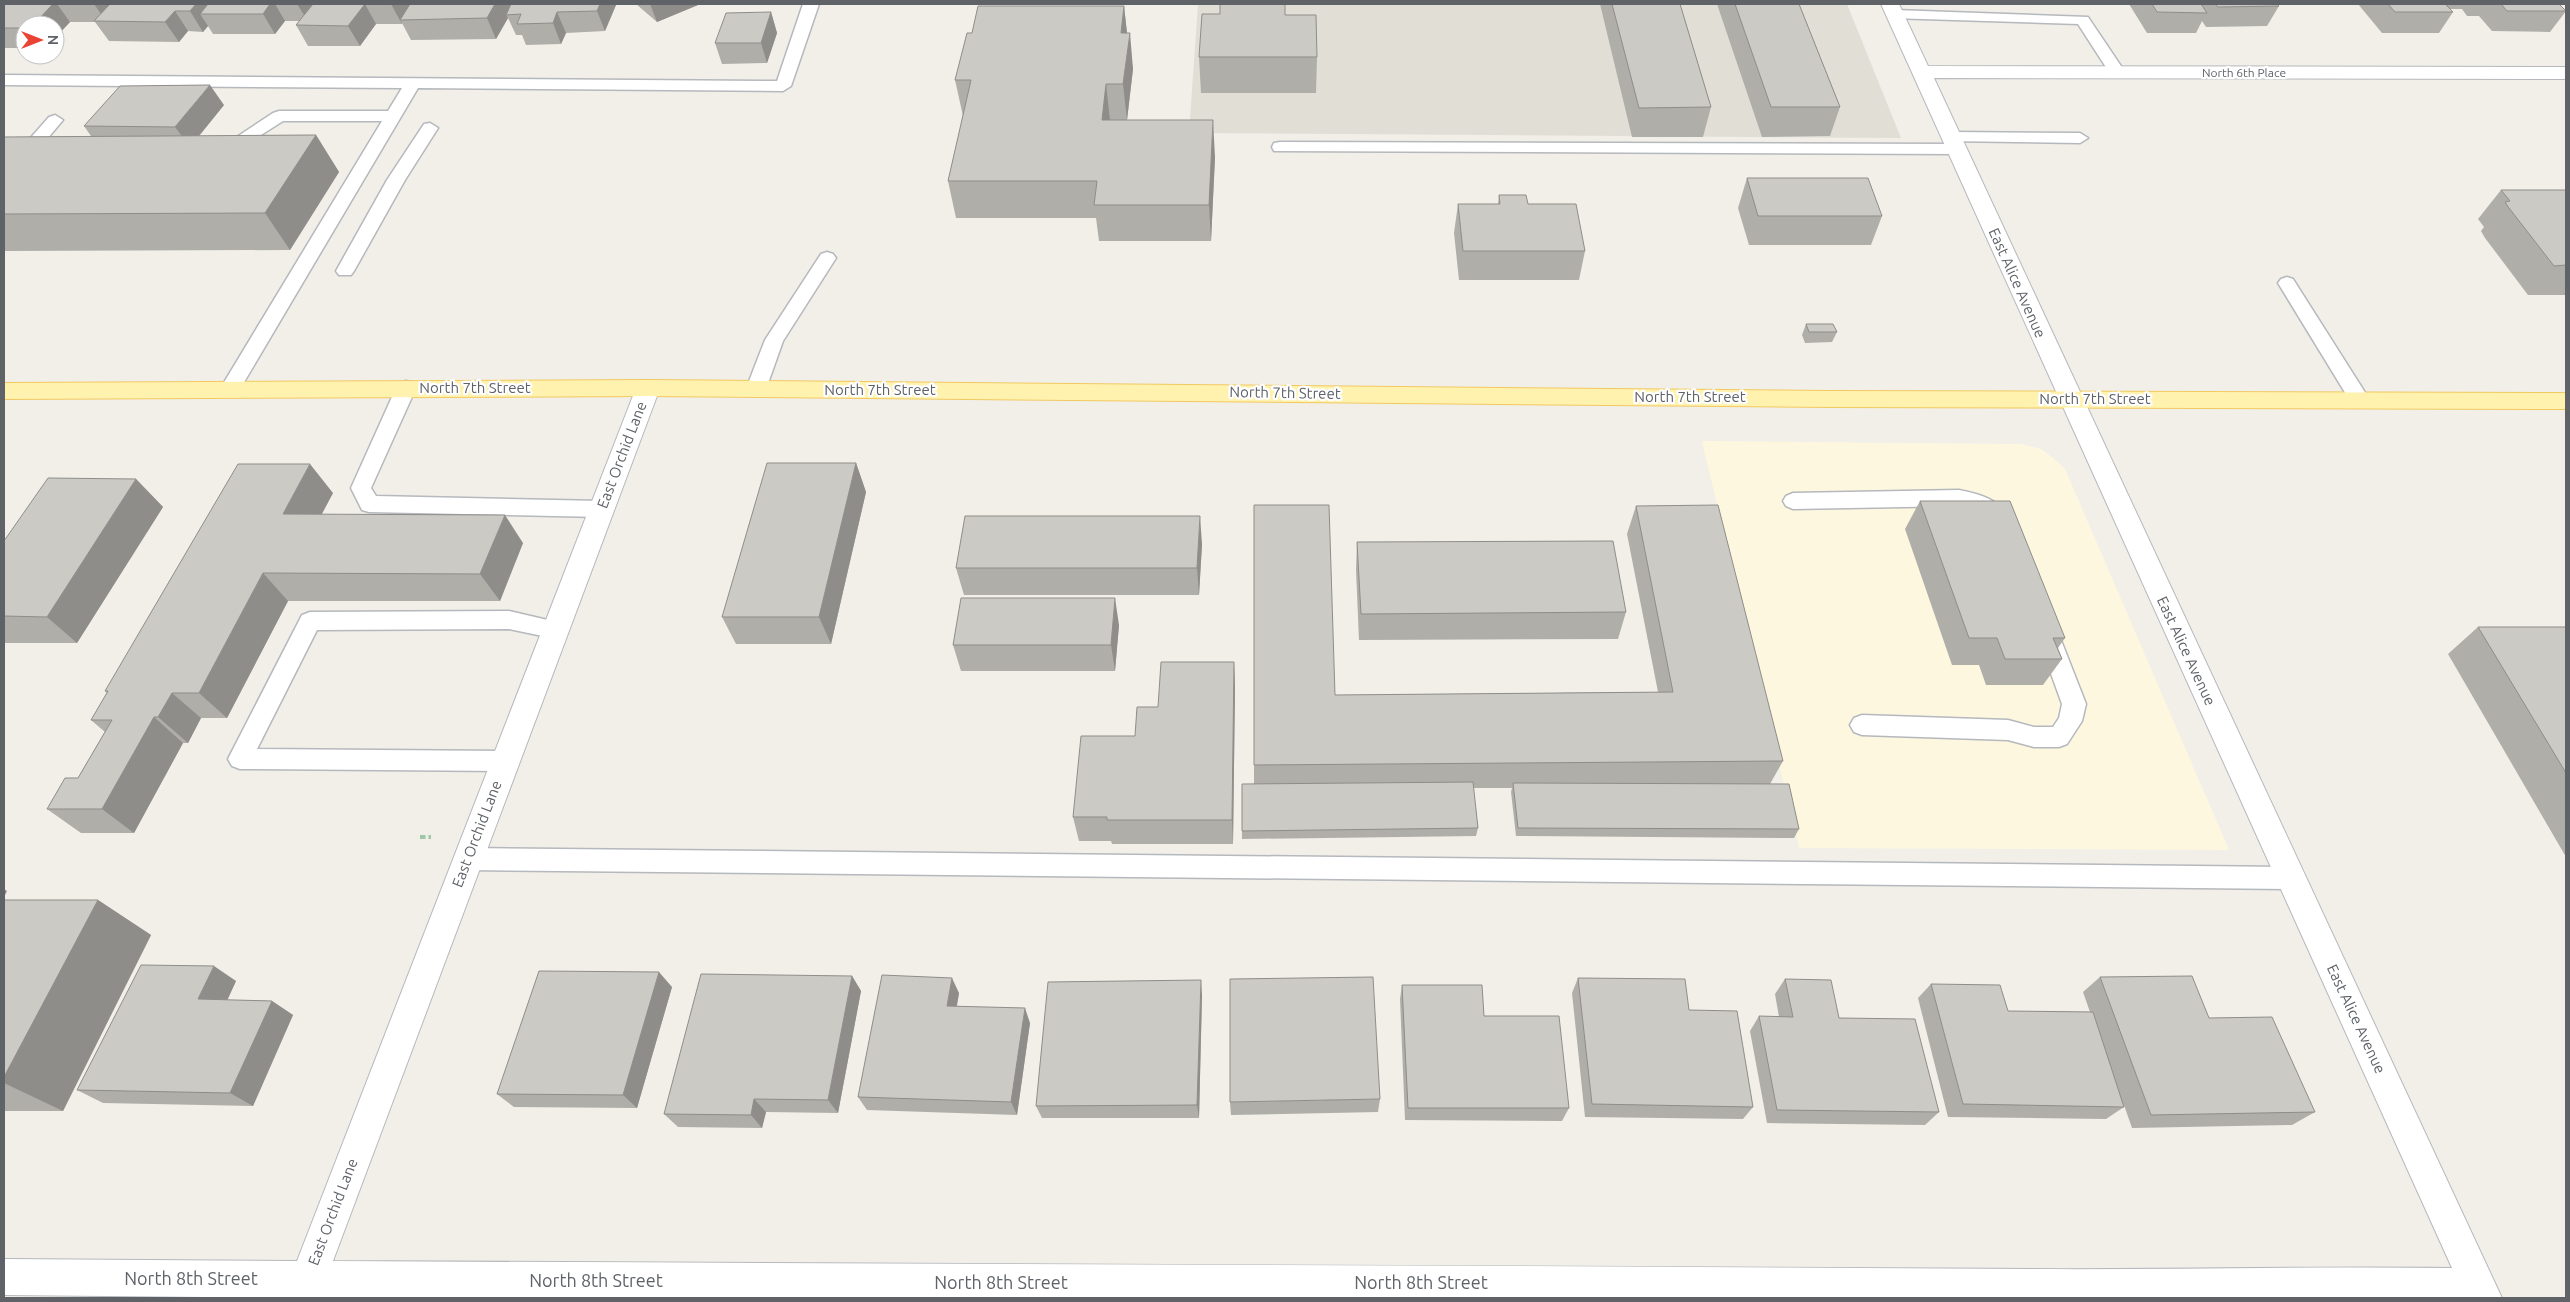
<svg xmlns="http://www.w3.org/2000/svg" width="2570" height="1302" viewBox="0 0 2570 1302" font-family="Ubuntu,sans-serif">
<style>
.commercial{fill:#fef7e0}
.education{fill:#e1ded6}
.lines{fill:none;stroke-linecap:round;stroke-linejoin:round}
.lane-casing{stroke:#b5b8bc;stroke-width:3}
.street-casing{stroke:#b5b8bc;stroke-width:2}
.primary-casing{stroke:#f2c960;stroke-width:2}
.path{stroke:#9cc7a9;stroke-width:4;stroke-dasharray:5.5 3;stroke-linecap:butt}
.lane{fill:#fff;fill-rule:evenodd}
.street{fill:#fff;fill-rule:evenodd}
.primary{fill:#fff2af;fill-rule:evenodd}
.wall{fill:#afaea9}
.shaded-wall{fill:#8f8d8a}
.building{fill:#cccac5;stroke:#8f8d8a}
.labels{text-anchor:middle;stroke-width:4.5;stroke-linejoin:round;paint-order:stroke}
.far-street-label{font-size:12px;fill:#5f6368;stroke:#fff}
.street-label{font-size:15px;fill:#5f6368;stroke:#fff}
.near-street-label{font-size:18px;fill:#5f6368;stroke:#fff}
</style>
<rect width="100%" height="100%" fill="#f1efe8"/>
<path class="commercial" d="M1702,441L2020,444L2041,449L2053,458L2065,469L2229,850L1799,848Z"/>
<path class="education" d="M1198,4H1847L1901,138L1189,133Z"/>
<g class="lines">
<defs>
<path id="lane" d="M803,4H819L791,86L783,91L418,88L237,394L230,396L223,394L220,389L382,121H283L228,156H216L214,152L273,113L279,111H388L402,88L4,85V75L777,81Z
M1895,10L2088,17L2125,72L2123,75H2111L2078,24L1890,18L1887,15L1890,12Z
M55,115L63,120L37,151L39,155L37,159H19L17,155L19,151L49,117Z
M430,123L438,128L405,180L354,271L351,275H339L336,271L387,180L424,124Z
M1951,132L2080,133L2088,138L2080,143L1945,141L1943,137Z
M1280,142L1957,144L1965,149L1957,154L1274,151L1272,147L1274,143Z
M827,252L833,254L836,258L783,341L766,389L763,394L756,396L749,394L746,389L765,340L821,254Z
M2287,277L2293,279L2366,394L2369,399L2366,404L2359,406L2352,404L2278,283L2281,279Z
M406,381L413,383L416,388L371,488L376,496L601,501L608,503L611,509L608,515L601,517L369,512L362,510L351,488L396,388L399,383Z
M1959,490C1979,494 1999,499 2009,518L2006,524C1992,528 1990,518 1979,512C1973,508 1966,507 1959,506L1793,509L1786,506L1783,501L1786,496L1793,493Z
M509,611L565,624L568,630L565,636L557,639L509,629L317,630L257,749L505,751L513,754L517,761L513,768L505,771L240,769L232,766L228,759L302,615L310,612Z
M2048,626L2056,629L2059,635L2086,704L2082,721L2067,744L2059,747H2034L2008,740L1862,735L1854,732L1850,725L1854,718L1862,715L2008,720L2034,727H2053L2059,718L2062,704L2037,635L2040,629Z
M467,848L2291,867L2300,870L2304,878L2300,886L2291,889L467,870L458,867L455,859L458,851Z"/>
<path id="street" d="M1881,4H1899L1928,66L2566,67V79L1934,78L2502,1298H308L4,1295V1259L297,1261L636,388L640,382L648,380L656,382L660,388L333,1261C898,1264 1462,1265 2026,1269C2168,1270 2310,1266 2452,1268Z"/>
<path id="primary" d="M648,380L1830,391L2566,393V409L1830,407L648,396L4,399V383Z"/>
</defs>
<use href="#lane" class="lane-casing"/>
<use href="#street" class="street-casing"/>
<use href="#primary" class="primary-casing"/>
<path class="path" d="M420,837H431"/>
<use href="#lane" class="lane"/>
<use href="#street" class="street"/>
<use href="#primary" class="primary"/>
</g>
<path class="wall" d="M4,4H615L616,5L605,31L566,33L561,44L526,45L522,35H516L508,18L496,39L411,40L402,23V24H376L360,46H308L296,25L300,21H285L275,34H213L208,26L203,32L188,31L179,42L109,41L95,22H70L55,38V25H25V48H4Z
M636,4H697L698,5L657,22Z
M1600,4H1680L1711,107L1703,137H1632Z
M1717,4H1799L1840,107L1830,136L1762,137Z
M2129,4H2277L2279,6L2267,26L2206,27L2202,21L2196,33H2147Z
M2358,4H2559L2566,11L2550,32L2492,31L2479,16H2467L2462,9H2450L2453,12L2439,33H2382Z
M1124,6L1127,33L1133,69L1127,120L1215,157L1211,241H1099L1096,218H956L948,181L963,116L955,80Z
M771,12L777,33L767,63L722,64L715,43Z
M1220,14L1285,15L1317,57L1316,93H1201L1199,57Z
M224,105L199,136L316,135L339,172L290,250L4,251V137L91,136L84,126Z
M1747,178L1882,216L1871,245H1749L1738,208Z
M2501,190H2566V295H2528L2485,238L2481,231L2484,227L2478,219Z
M1499,195L1528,204L1585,251L1579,280H1459L1454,233L1458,204H1498Z
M1806,324L1837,332L1832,342L1805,343L1802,335Z
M856,463L866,492L831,644H736L722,617Z
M136,479L163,507L77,643H4V541Z
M333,493L321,515L523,543L500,601H288L227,718H201L188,743H183L134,833H81L47,809L78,778L105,732L91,720L107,693L105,691Z
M1920,501L2065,638L2058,648L2062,659L2043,685H1986L1979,665H1952L1905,529Z
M1636,506L1783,761L1770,784L1799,829L1794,838L1516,836L1511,792L1512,788H1473L1478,828L1476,836L1242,839V831L1254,784V765L1335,695L1658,692L1627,534Z
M1357,542L1626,612L1618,639L1359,640L1356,570Z
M1202,544L1199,595H964L956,568Z
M1119,625L1115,671H961L953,645Z
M2478,627H2566V857L2448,654Z
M1234,662L1235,688L1233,844H1112L1111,841H1079L1073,817L1158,707Z
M4,900H98L151,935L63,1111H4Z
M852,976L861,991L838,1113L766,1112L762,1128L678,1127L664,1114Z
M2100,977L2209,1018L2315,1112L2292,1125L2132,1128L2124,1105V1107L2106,1119L1948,1117L1918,998L1931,984L2008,1011L2090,1012L2083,992Z
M1578,978L1689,1010L1753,1107L1743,1119L1585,1117L1572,993Z
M1785,979L1839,1018L1939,1112L1925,1125L1767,1123L1750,1031L1759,1016L1779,1017L1775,994Z
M236,981L227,1000L272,1001L293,1015L253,1106L103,1103L77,1090Z
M1402,985L1484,1016L1569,1108L1562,1121L1405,1120L1400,999Z
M672,987L637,1108L514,1107L497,1094Z
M959,993L957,1006L1030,1023L1017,1115L867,1110L858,1097Z
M1202,995L1199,1118H1042L1036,1106Z
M1380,1099L1378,1112L1231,1115L1230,1102Z"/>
<path class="shaded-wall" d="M53,4H57L70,22L55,38V25H33Z
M94,4H124L106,21Z
M196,4H227L200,14L208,26L203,32L190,11Z
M270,4H275L285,21L275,34L263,14Z
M297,4H321L308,21Z
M365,4L376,24L360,46L348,26Z
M391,4H416L400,20L402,23V24Z
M495,4H516L506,15L508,18L496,39L487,18Z
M600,4H615L616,5L605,31L597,11Z
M650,4H697L698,5L657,22Z
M1124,6L1128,42L1121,33Z
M175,11L188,31L179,42L165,22Z
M557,12L566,33L561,44L553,23Z
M771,12L777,33L767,63L761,43Z
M1130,33L1133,69L1127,120L1123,84Z
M1106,84L1110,120H1102Z
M210,85L224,105L190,147L175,127Z
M1213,120L1215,157L1211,241L1209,205Z
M316,135L339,172L290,250L265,213Z
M856,463L866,492L831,644L819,617Z
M310,464L333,493L307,542L283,514Z
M136,479L163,507L77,643L47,617Z
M505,515L523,543L500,601L480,574Z
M1200,516L1202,544L1199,595L1197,568Z
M263,573L288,601L227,718L199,693Z
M1115,598L1119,625L1115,671L1111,645Z
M1234,662L1235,688L1233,844L1232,820Z
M172,693L201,718L188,743L158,717Z
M154,717L183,743L134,833L102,809Z
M4,889L7,891L4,897Z
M98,900L151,935L63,1111L4,1083V1077Z
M214,966L236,981L221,1014L198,999Z
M659,972L672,987L637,1108L623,1095Z
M852,976L861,991L838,1113L828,1100Z
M952,978L959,993L954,1020L947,1006Z
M1201,980L1202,995L1199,1118L1197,1105Z
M272,1001L293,1015L253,1106L230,1093Z
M1025,1008L1030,1023L1017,1115L1011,1102Z
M754,1099L766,1112L762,1128L751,1115Z"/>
<path class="building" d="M4,4H53L33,25H25V28H4Z
M110,4H196L190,11H175L165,22L94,21Z
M208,4H270L263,14H200Z
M313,4H365L348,26L296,25Z
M410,4H495L487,18L400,20Z
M511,4H600L597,11L557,12L553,23L517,24L521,14L506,15Z
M1220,4H1285V15H1316L1317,57H1199L1202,14H1220Z
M1612,4H1680L1711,107L1639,108Z
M1735,4H1799L1840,107H1771Z
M2152,4H2201L2207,13L2157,12Z
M2215,4H2277L2279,6L2218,7Z
M2388,4H2445L2453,12H2395Z
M2501,4H2559L2566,11H2507Z
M978,6H1124L1121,33H1130L1123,84H1106L1102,120H1213L1209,205H1094L1097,181H948L971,80H955L967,33H972Z
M771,12L761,43H715L726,13Z
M210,85L175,127L84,126L120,86Z
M316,135L265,213L4,214V137Z
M1747,178H1868L1882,216H1758Z
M2501,190H2566V265L2554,266L2509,208L2505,202L2510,201Z
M1499,195H1526L1528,204H1576L1585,251H1463L1458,204H1500Z
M1806,324H1833L1837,332H1809Z
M767,463H856L819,617H722Z
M238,464H310L283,514L505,515L480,574L263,573L199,693H172L158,717H154L102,809H47L65,778H78L112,720H91L108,691H105Z
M48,478L136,479L47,617L4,616V541Z
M1920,501H2010L2065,638H2053L2062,659H2005L1997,638H1969Z
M1254,505H1329L1335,695L1673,692L1636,506L1718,505L1783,761L1254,765Z
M965,516H1200L1197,568H956Z
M1613,541L1626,612L1361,614L1357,542Z
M961,598H1115L1111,645H953Z
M2478,627H2566V773Z
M1161,662H1234L1232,820H1107V817H1073L1081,736H1135L1137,707H1158Z
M1473,782L1478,828L1242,831V784Z
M1513,783L1789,784L1799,829L1518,828Z
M4,900H98L4,1077Z
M141,965L214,966L198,999L272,1001L230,1093L77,1090Z
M539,971L659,972L623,1095L497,1094Z
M701,974L852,976L828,1100L754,1099L751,1115L664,1114Z
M882,975L952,978L947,1006L1025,1008L1011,1102L858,1097Z
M2192,976L2209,1018L2272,1017L2315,1112L2151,1115L2100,977Z
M1373,977L1380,1099L1230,1102V979Z
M1578,978L1685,979L1689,1010L1737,1011L1753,1107L1592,1104Z
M1785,979L1831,980L1839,1018L1915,1019L1939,1112L1777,1110L1759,1016L1793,1017Z
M1201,980L1197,1105L1036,1106L1048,982Z
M1931,984L2000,985L2008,1011L2093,1012L2124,1107L1963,1104Z
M1402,985H1482L1484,1016H1559L1569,1108H1408Z"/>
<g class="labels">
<g class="far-street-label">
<text x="2244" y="77">North 6th Place</text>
</g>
<g class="street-label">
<text transform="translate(2017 283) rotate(66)" y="5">East Alice Avenue</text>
<text x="475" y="393">North 7th Street</text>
<text x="880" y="395">North 7th Street</text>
<text transform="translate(1285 393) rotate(1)" y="5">North 7th Street</text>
<text x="1690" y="402">North 7th Street</text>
<text x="2095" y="404">North 7th Street</text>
<text transform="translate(622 455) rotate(-69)" y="5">East Orchid Lane</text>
<text transform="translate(2186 651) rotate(65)" y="5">East Alice Avenue</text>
<text transform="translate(477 834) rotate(-69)" y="5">East Orchid Lane</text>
<text transform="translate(2356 1019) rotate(65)" y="5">East Alice Avenue</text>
<text transform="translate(333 1212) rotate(-69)" y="5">East Orchid Lane</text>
</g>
<g class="near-street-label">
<text x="191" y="1285">North 8th Street</text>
<text x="596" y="1287">North 8th Street</text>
<text x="1001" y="1289">North 8th Street</text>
<text x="1421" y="1289">North 8th Street</text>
</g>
</g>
<rect width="2570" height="1302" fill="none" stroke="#5f6368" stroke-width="10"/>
<g transform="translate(40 40) rotate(90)"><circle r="24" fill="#ffffff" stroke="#bfc1c3"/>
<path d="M0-4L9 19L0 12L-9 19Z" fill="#ea4335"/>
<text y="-8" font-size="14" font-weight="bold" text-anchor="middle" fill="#5f6368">N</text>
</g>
</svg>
